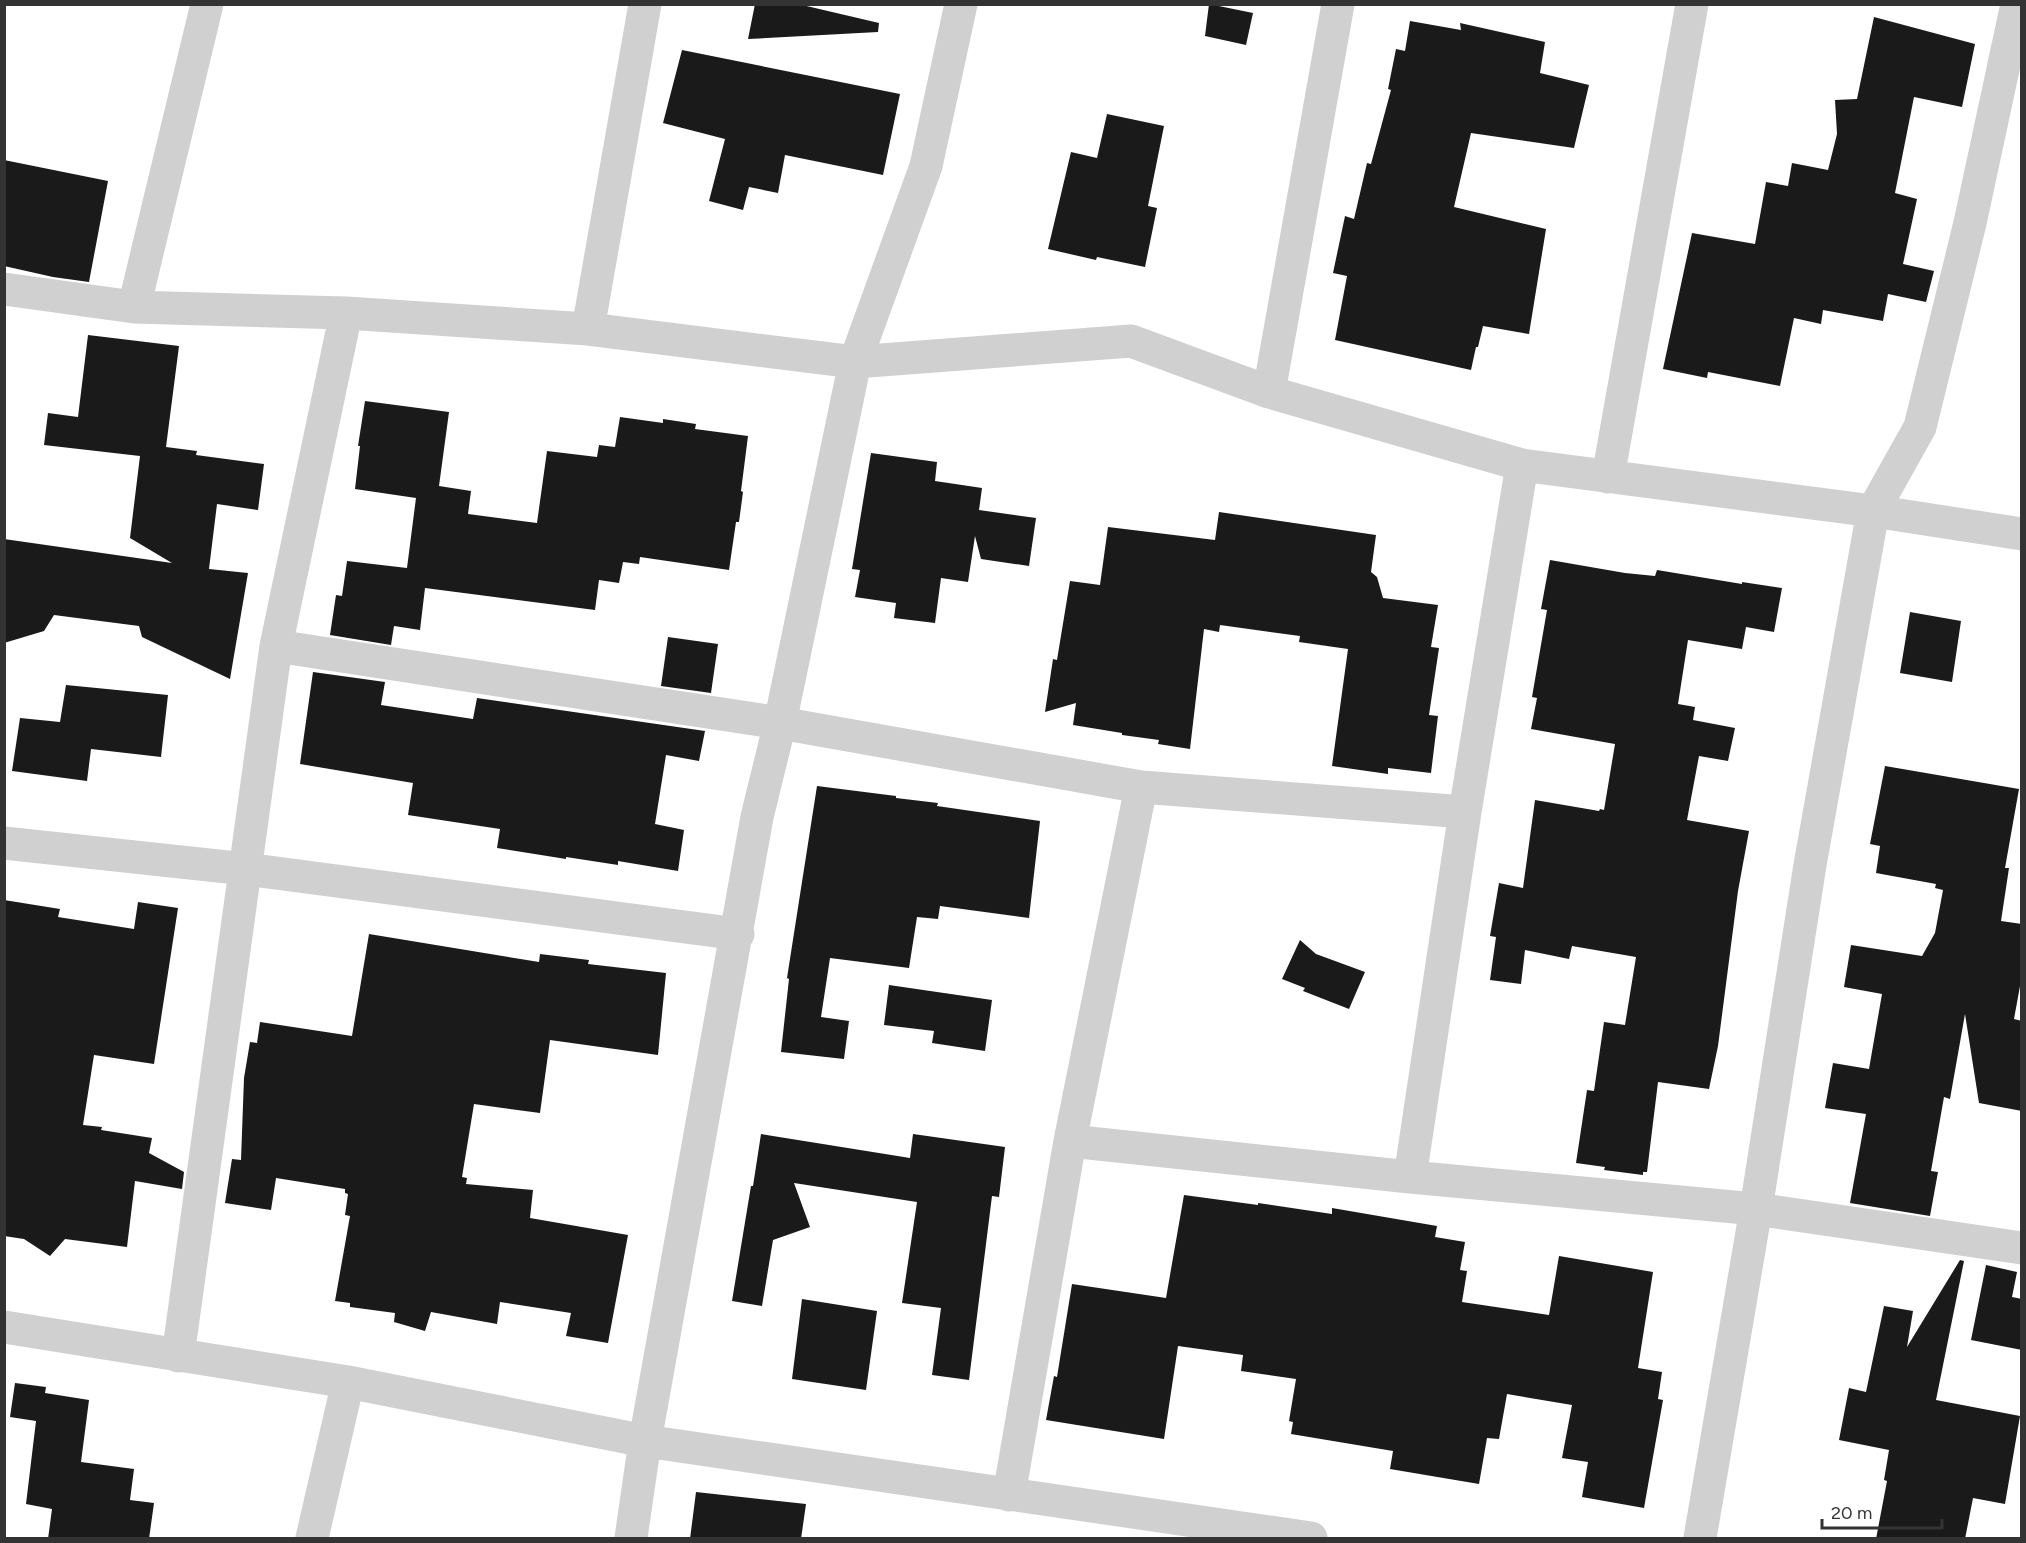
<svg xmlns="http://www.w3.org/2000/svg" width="2026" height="1543" viewBox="0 0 2026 1543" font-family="Figtree,sans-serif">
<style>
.building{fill:#1a1a1a}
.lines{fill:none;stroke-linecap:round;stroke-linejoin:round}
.minor{stroke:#d0d0d0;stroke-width:33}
</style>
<rect width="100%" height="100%" fill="#fff"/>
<path class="building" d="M755,4H798L879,23L878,32L748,39Z
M1209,4L1253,13L1246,45L1205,36Z
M1874,17L1975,44L1962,107L1914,97L1895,193L1917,199L1903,264L1934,271L1926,302L1888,294L1883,321L1823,310L1821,324L1794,318L1780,386L1708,372L1707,378L1663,369L1692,233L1755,244L1766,182L1788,186L1792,163L1828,170L1837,134L1835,100L1857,99Z
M1410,21L1461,30L1460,23L1545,42L1540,73L1589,85L1574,148L1471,133L1454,207L1546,229L1529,334L1483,326L1478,347H1476L1471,370L1335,340L1347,276L1333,273L1345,216L1354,219L1367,163L1371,164L1391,90L1388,89L1396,49L1405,51Z
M682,50L900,94L883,175L785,155L778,193L749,187L743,210L709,201L725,139L663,123Z
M1107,114L1164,126L1148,206L1157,208L1145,267L1097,257L1096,260L1048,249L1071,152L1097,158Z
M4,160L108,181L89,282L53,277L4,266Z
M88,335L179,346L166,447L197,451L196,455L264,464L258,510L217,504L209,569L248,573L230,679L142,637L139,626L54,615L44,631L4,643V539L172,563L130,538L140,456L44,445L48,413L78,417Z
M365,401L449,412L439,486L471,491L468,514L537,523L547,451L597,457L599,445L615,447L620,417L663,423V419L696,424L695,429L748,436L741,491L743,492L739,522H736L729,570L640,557L639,564L623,562L619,583L599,580L595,610L425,588L420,630L394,626L391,645L330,635L336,595L342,596L347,561L407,568L416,498L355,489L360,446H358Z
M871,453L937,462L935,481L982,488L979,510L1036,518L1029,566L981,559L975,536L968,582L941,578L935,623L894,618L896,603L855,597L860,570L852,569Z
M1219,512L1376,535L1371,572L1377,577L1383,598L1438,605L1431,647L1439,648L1429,715L1438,716L1431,773L1388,768V774L1332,766L1348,649L1299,642L1300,636L1220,625L1219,632L1204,629L1190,749L1158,744L1159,740L1122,735V733L1073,725L1076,703L1045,712L1053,659L1057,660L1070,581L1100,585L1108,527L1215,540Z
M1550,560L1625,573L1655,576L1657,570L1742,584V582L1782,588L1774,632L1746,627L1742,649L1688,640L1678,704L1695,707L1693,720L1735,728L1728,761L1699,756L1687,820L1749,831L1738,891L1718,1046L1709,1089L1658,1082L1647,1172H1643V1175L1604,1170L1605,1167L1576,1163L1587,1090L1594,1091L1604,1022L1625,1025L1636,957L1572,946L1569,959L1525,950L1521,984L1490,980L1496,937L1490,936L1499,883L1523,888L1535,800L1599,811L1600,809L1604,810L1615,744L1531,729L1537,698L1532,697L1547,610L1541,609Z
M1910,612L1961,621L1952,682L1900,673Z
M668,637L718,644L711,693L661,686Z
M313,672L385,682L381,705L473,719L477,698L705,731L699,761L666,755L655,824L684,830L678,871L618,861V865L566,857V859L497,848L500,829L408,815L413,783L300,764Z
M66,685L168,695L161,757L91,749L87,781L12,771L20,718L60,722Z
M1885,766L2019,789L2005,868H2009L2001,921L2022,924V975L2014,1019L2022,1021V1111L1979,1103L1965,1014L1950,1099L1944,1097L1931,1171L1938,1172L1930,1216L1850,1203L1866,1114L1825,1108L1833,1063L1869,1069L1882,994L1844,987L1851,945L1922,956L1935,933L1943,890L1935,888L1936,884L1876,873L1880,846L1870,844Z
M817,786L896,796V798L938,803L937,806L1040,821L1029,918L940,906L938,919L917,917L909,968L830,958L821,1017L849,1021L844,1059L781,1052L789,979L787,978Z
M4,900L60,909L58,917L134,929L138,902L178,908L154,1064L94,1055L83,1125L102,1127L101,1130L152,1138L149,1153L184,1172L182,1189L135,1181L127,1247L65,1239L50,1256L24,1239L4,1236Z
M369,934L539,962L540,954L589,960L588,964L666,973L658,1055L550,1040L540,1113L474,1104L462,1177L467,1178L466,1184L533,1190L530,1218L628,1235L608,1343L566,1336L571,1313L500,1302L497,1324L431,1312L425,1331L394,1322L395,1313L350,1307V1303L335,1301L350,1216L345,1215L348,1194L345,1193V1189L276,1178L271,1210L225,1203L232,1159L241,1160L244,1078L250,1042L257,1043L260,1022L352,1036Z
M1300,940L1316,954L1365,972L1349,1009L1303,991L1305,988L1282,979Z
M889,985L992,1000L985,1051L932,1043L934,1031L884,1025Z
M761,1134L910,1158L913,1134L1005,1147L999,1197L992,1196L969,1380L932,1375L941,1308L902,1303L917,1202L794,1183L810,1227L773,1240L762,1306L732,1301L751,1186H753Z
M1184,1195L1258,1205V1203L1332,1214V1208L1437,1226L1435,1237L1465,1242L1460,1270L1467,1271L1462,1302L1549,1315L1559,1256L1653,1272L1638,1368L1662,1372L1658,1399L1663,1400L1644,1508L1582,1497L1588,1462L1562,1458L1572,1405L1507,1394L1499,1439L1487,1438L1479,1484L1390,1469L1393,1451L1291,1434L1293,1422L1289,1421L1296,1379L1241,1371L1243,1355L1178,1346L1164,1439L1046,1420L1054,1376L1057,1377L1072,1284L1166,1298Z
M1960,1260L1964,1261L1936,1400L2020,1416L2005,1504L1973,1498L1965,1539H1876L1887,1481L1884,1480L1889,1450L1839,1440L1849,1388L1866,1392L1884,1306L1913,1311L1907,1347Z
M1986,1265L2017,1272L2012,1297L2022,1299V1350L1971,1340Z
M802,1299L877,1311L866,1390L792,1379Z
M15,1383L46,1387L45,1393L89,1400L81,1462L134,1469L130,1500L154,1503L149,1539H48L52,1509L26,1504L36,1421L10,1417Z
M696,1492L806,1504L801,1539H690Z"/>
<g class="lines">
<path class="minor" d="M4,289L134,307L346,313L588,329L855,362L1131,341L1269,392L1522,465L1873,511L2022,534
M134,307L207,4
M588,329L645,4
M1269,392L1338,4
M1608,477L1692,4
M276,646L780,723L1141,787L1465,812
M4,843L246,869L738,934
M1070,1141L1410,1177L1756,1209L2022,1248
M1410,1177L1465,812L1522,465
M4,1327L348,1382L645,1441L1311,1538
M178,1356L276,646L346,313
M1009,1495L1070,1141L1141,787
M312,1538L348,1382
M631,1538L645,1441L757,817L780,723L855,362L926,166L961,4
M1700,1538L1756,1209L1810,865L1873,511L1920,427L1970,223L2017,4"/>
</g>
<rect width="2026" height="1543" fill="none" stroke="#333333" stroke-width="12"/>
<path d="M1822 1519v9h120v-9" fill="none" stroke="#333333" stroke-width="3"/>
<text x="1831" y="1519" font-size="18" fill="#333333" stroke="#ffffff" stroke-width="4.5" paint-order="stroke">20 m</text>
</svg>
